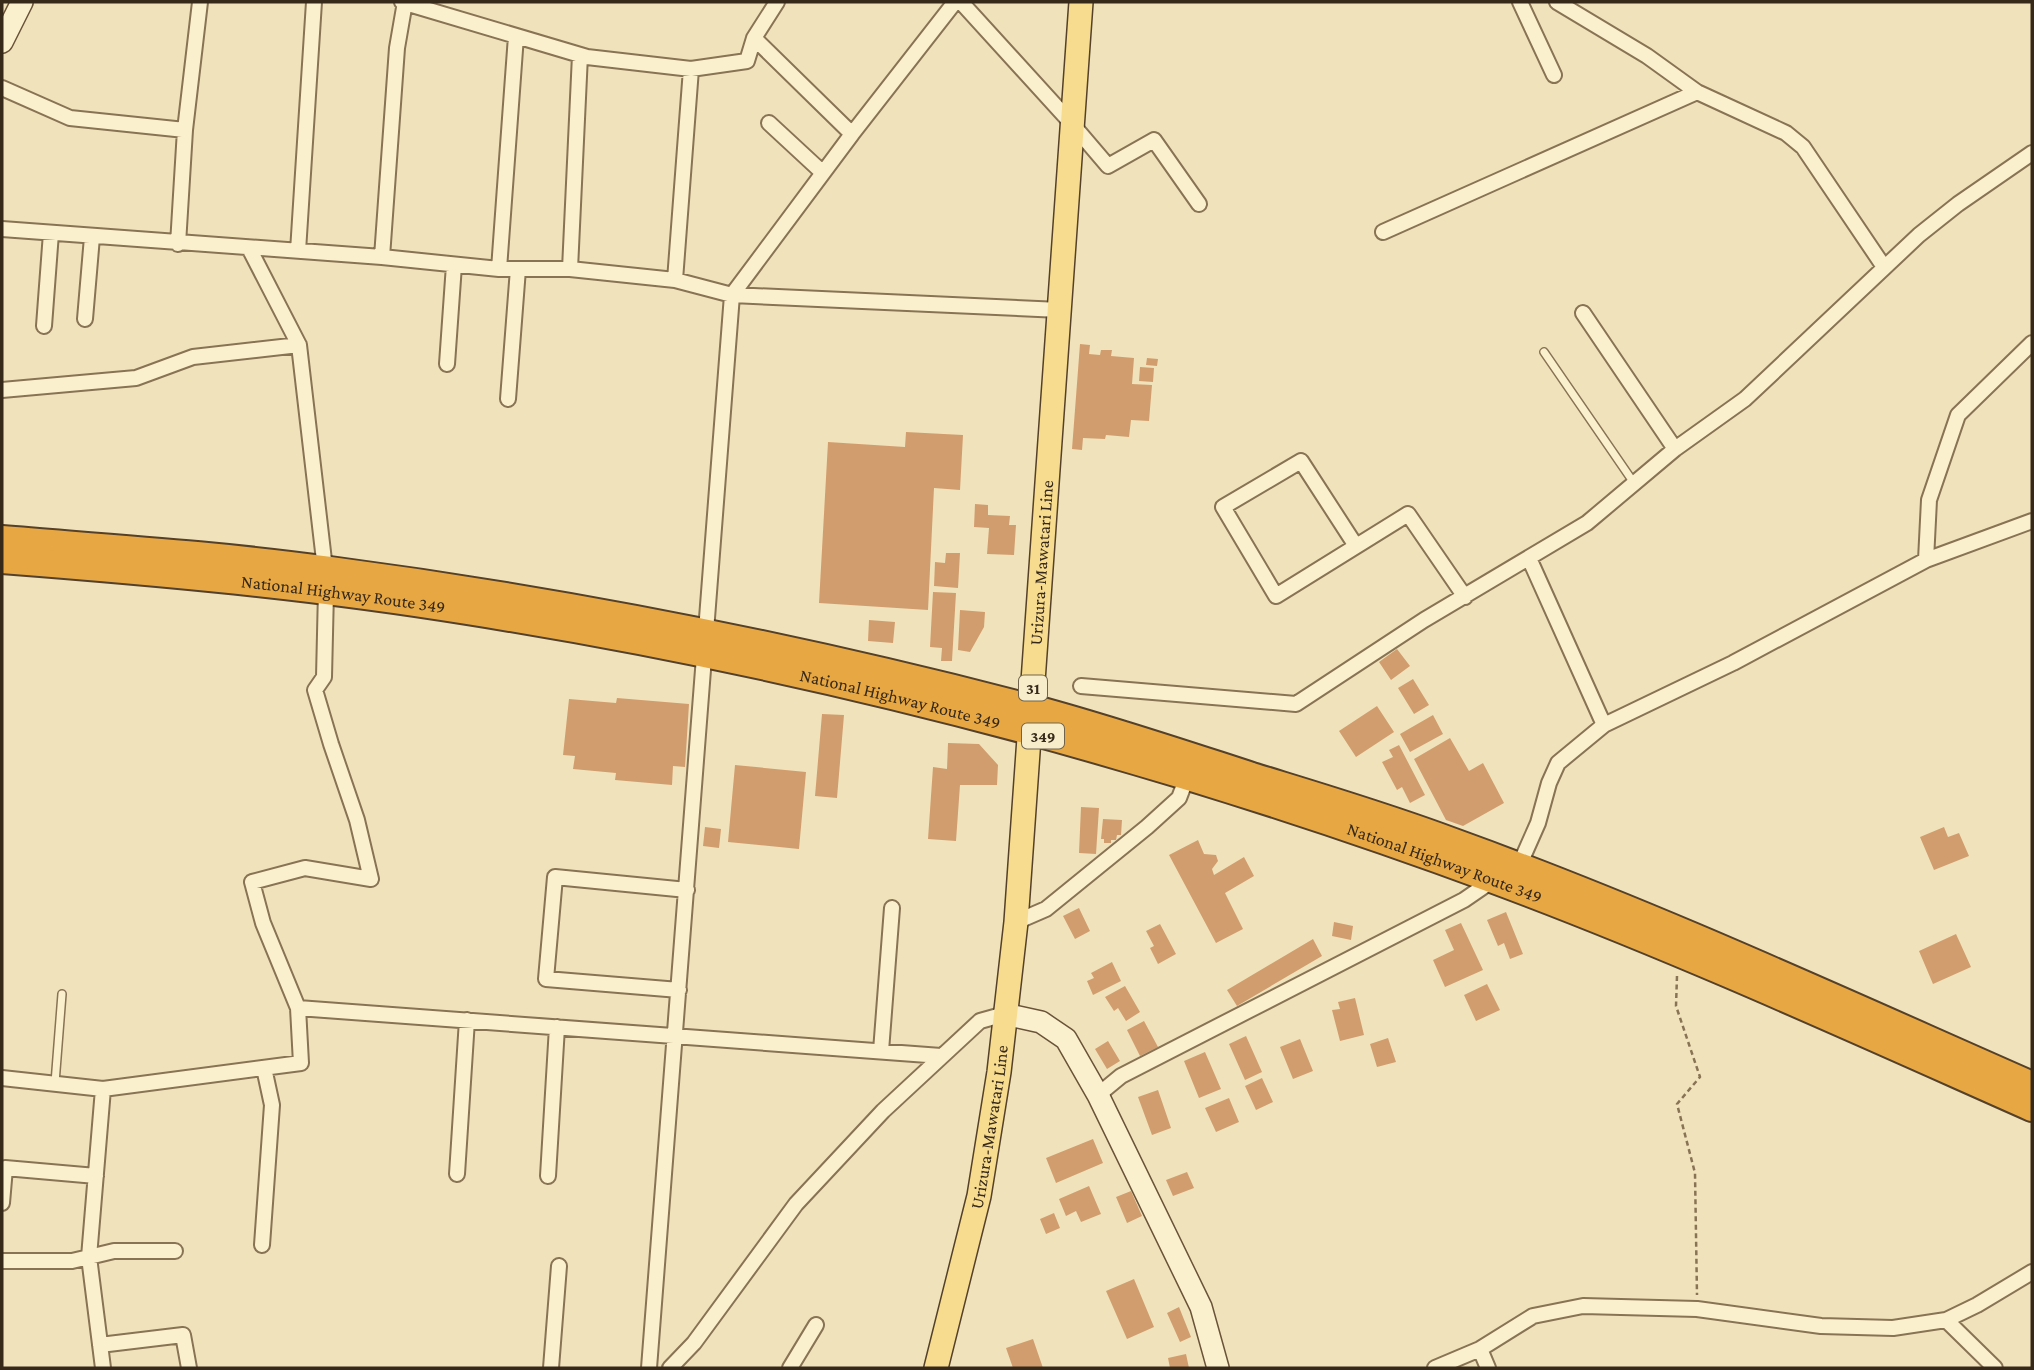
<svg xmlns="http://www.w3.org/2000/svg" width="2034" height="1370" viewBox="0 0 2034 1370" font-family="'Crimson Pro',serif">
<style>
.building{fill:#d19d6e}
.lines{fill:none;stroke-linecap:round;stroke-linejoin:round}
.lane-casing{stroke:#887354;stroke-width:10}
.street-casing{stroke:#887354;stroke-width:18}
.secondary-casing{stroke:#6a5338;stroke-width:24}
.primary-casing{stroke:#554029;stroke-width:26}
.highway-casing{stroke:#554029;stroke-width:30}
.path{stroke:#887354;stroke-width:2.5;stroke-dasharray:5 3.5;stroke-linecap:butt}
.lane{stroke:#fbf0ce;stroke-width:7}
.street{stroke:#fbf0ce;stroke-width:14}
.secondary{stroke:#fbf0ce;stroke-width:21}
.primary{stroke:#f7dc8f;stroke-width:23}
.highway{stroke:#e7a844;stroke-width:26}
.labels{text-anchor:middle;stroke-width:7;stroke-linejoin:round;paint-order:stroke}
.shield{fill:#f7edcb;stroke:#70644f;stroke-width:2}
.shield-label{font-size:16px;font-weight:bold;fill:#36291a}
.street-label{font-size:18px;fill:#36291a;stroke:#f7edcb}
</style>
<rect width="100%" height="100%" fill="#f0e3bb"/>
<path class="building" d="M1080,344L1090,345L1089,354L1100,355L1101,350H1112L1111,356L1134,358L1132,384L1152,385L1149,421L1131,420L1129,437L1106,435L1105,439L1083,438L1082,450L1072,449Z
M1147,358L1158,359L1157,366L1146,365Z
M1140,367L1154,368L1153,382L1139,381Z
M906,432L963,435L960,490L934,488L928,610L819,603L828,442L905,447Z
M975,504L988,505V515L1010,516L1009,525H1016L1014,555L987,554L989,528L974,527Z
M946,553H960L958,588L934,586L935,562L945,563Z
M933,592L956,593L952,661H941L942,648L930,647Z
M960,610L985,612L984,627L970,652L958,650Z
M869,620L895,622L893,643L868,641Z
M1397,649L1410,666L1391,680L1379,662Z
M1413,679L1429,705L1414,714L1398,688Z
M617,698L689,704L685,767L673,766L672,785L615,780L616,773L573,769L575,756L563,755L569,699L616,703Z
M1377,706L1394,732L1356,757L1339,731Z
M822,714L844,715L837,798L815,796Z
M1433,715L1443,734L1410,752L1400,734Z
M1450,738L1469,771L1483,763L1504,803L1463,826L1446,820L1414,759Z
M948,743L979,744L998,765L997,785H960L956,841L928,839L933,767L947,769Z
M1399,745L1425,795L1410,803L1402,787L1397,790L1382,762L1393,757L1389,750Z
M735,765L806,772L799,849L728,842Z
M1081,807L1099,808L1096,854L1079,853Z
M1103,819L1122,820L1121,835H1117L1116,840H1111V843H1104V839H1101Z
M705,827L721,829L719,848L703,846Z
M1944,827L1948,837L1959,833L1969,856L1934,870L1920,837Z
M1198,840L1204,854L1216,855L1218,861L1212,869L1214,875L1244,857L1254,876L1225,893L1243,929L1216,943L1169,855Z
M1079,908L1090,931L1075,939L1063,916Z
M1506,912L1523,954L1510,959L1504,943L1498,946L1487,920Z
M1334,922L1353,926L1351,940L1332,936Z
M1461,923L1483,970L1445,987L1433,960L1454,950L1445,930Z
M1160,924L1176,954L1158,964L1150,948L1154,946L1146,931Z
M1956,934L1971,967L1933,984L1919,951Z
M1313,939L1322,956L1237,1006L1227,990Z
M1112,962L1121,981L1093,995L1087,981L1094,978L1091,973Z
M1487,984L1500,1010L1476,1021L1464,995Z
M1125,986L1140,1012L1126,1021L1118,1008L1114,1011L1105,997Z
M1355,998L1364,1035L1340,1041L1332,1010L1340,1009L1338,1002Z
M1144,1021L1158,1047L1140,1056L1127,1030Z
M1246,1036L1262,1072L1245,1080L1229,1044Z
M1388,1038L1396,1062L1377,1067L1370,1044Z
M1300,1039L1313,1071L1293,1079L1280,1047Z
M1108,1041L1120,1061L1107,1069L1095,1049Z
M1205,1052L1221,1089L1199,1098L1184,1061Z
M1262,1078L1273,1102L1256,1110L1245,1086Z
M1158,1090L1171,1128L1152,1135L1138,1097Z
M1229,1098L1239,1122L1216,1132L1205,1108Z
M1093,1139L1103,1163L1056,1183L1046,1158Z
M1187,1172L1194,1188L1173,1196L1166,1180Z
M1089,1186L1101,1214L1081,1222L1076,1211L1066,1216L1059,1199Z
M1131,1191L1142,1216L1127,1223L1116,1197Z
M1054,1213L1060,1228L1046,1234L1040,1219Z
M1134,1279L1154,1327L1127,1339L1106,1291Z
M1179,1307L1191,1337L1180,1342L1167,1313Z
M1033,1339L1043,1368H1013L1006,1348Z
M1186,1354L1189,1368H1170L1168,1358Z"/>
<g class="lines">
<defs>
<path id="lane" d="M1544,352L1634,483
M55,1083L62,994"/>
<path id="street" d="M402,2L587,57L691,69L747,61L754,38L777,2
M961,2L1073,125L1108,166L1154,140L1199,204
M1520,2L1554,75
M1557,2L1647,56L1697,92L1786,133L1803,147L1884,267
M754,38L852,134
M2,88L70,118L185,130
M769,123L823,173
M2,229L382,257L499,269H570L675,280L732,295L1060,310
M1383,232L1697,92
M178,244L185,130L200,2
M249,248L299,345L325,569
M298,251L314,2
M382,257L397,48L405,2
M499,269L516,36
M570,269L580,55
M675,280L691,69
M1583,313L1675,449
M85,319L92,237
M44,326L51,233
M447,364L454,265
M2,390L136,378L193,357L299,345
M508,399L518,269
M1356,546L1301,461L1223,507L1276,596L1408,514L1465,597
M1529,558L1604,725
M1926,560L1929,500L1958,415L2032,343
M1081,686L1296,704L1424,620L1587,523L1675,449L1745,399L1919,235L1958,204L2032,153
M1514,869L1519,866L1538,823L1549,783L1558,763L1604,725L1733,663L1926,560L2032,521
M1016,922L1046,909L1147,827L1179,798L1187,777
M679,990L546,979L555,877L687,890
M298,1008L941,1056
M881,1051L892,908
M2,1078L103,1089L89,1257L114,1251H175
M103,1089L301,1063L298,1008L263,923L252,882L305,868L371,879L357,820L331,744L315,690L324,677L326,591
M1098,1095L1121,1076L1464,900L1496,878
M457,1174L467,1020
M548,1176L557,1027
M2,1203L5,1168L96,1176
M262,1245L272,1105L264,1068
M2,1261H72L89,1257L103,1368
M1946,1320L1995,1368
M100,1345L183,1335L189,1368
M1480,1349L1488,1368
M551,1368L559,1266
M649,1368L732,295L852,134L955,2
M670,1368L694,1343L796,1204L883,1111L980,1021L1005,1014
M790,1368L816,1325
M1435,1368L1480,1349L1533,1316L1583,1306L1697,1309L1821,1326L1893,1328L1946,1320L1977,1305L2032,1272"/>
<path id="secondary" d="M2,42L22,2
M1005,1014L1041,1022L1066,1039L1098,1095L1201,1307L1218,1368"/>
<g id="primary">
<path id="s1" d="M936,1368L979,1196L999,1072L1016,922L1081,2"/>
</g>
<g id="highway">
<path d="M2,539C111,548 221,555 330,570C566,601 798,647 1028,707C1104,727 1178,752 1252,776C1320,797 1388,817 1454,842C1651,913 1841,1001 2032,1085"/>
<path id="s2" d="M2,560C157,572 313,586 467,611C816,666 1162,757 1494,880C1677,948 1854,1029 2032,1108"/>
</g>
</defs>
<use href="#lane" class="lane-casing"/>
<use href="#street" class="street-casing"/>
<use href="#secondary" class="secondary-casing"/>
<use href="#primary" class="primary-casing"/>
<use href="#highway" class="highway-casing"/>
<path class="path" d="M1677,976L1676,1006L1700,1077L1677,1104L1695,1173L1697,1295"/>
<use href="#lane" class="lane"/>
<use href="#street" class="street"/>
<use href="#secondary" class="secondary"/>
<use href="#primary" class="primary"/>
<use href="#highway" class="highway"/>
</g>
<g class="labels">
<g class="shield">
<rect x="1019" y="675.5" width="28" height="25" rx="5"/>
<rect x="1022" y="723.5" width="42" height="25" rx="5"/>
</g>
<g class="shield-label">
<text x="1033" y="694">31</text>
<text x="1043" y="742">349</text>
</g>
<g class="street-label">
<text dy="6" stroke="none"><textPath href="#s1" startOffset="814">Urizura-Mawatari Line</textPath></text>
<text dy="6" stroke="none"><textPath href="#s2" startOffset="343">National Highway Route 349</textPath></text>
<text dy="6" stroke="none"><textPath href="#s2" startOffset="910">National Highway Route 349</textPath></text>
<text dy="6" stroke="none"><textPath href="#s2" startOffset="1479">National Highway Route 349</textPath></text>
<text dy="6" stroke="none"><textPath href="#s1" startOffset="247">Urizura-Mawatari Line</textPath></text>
</g>
</g>
<rect width="2034" height="1370" fill="none" stroke="#36291a" stroke-width="7"/>
</svg>
